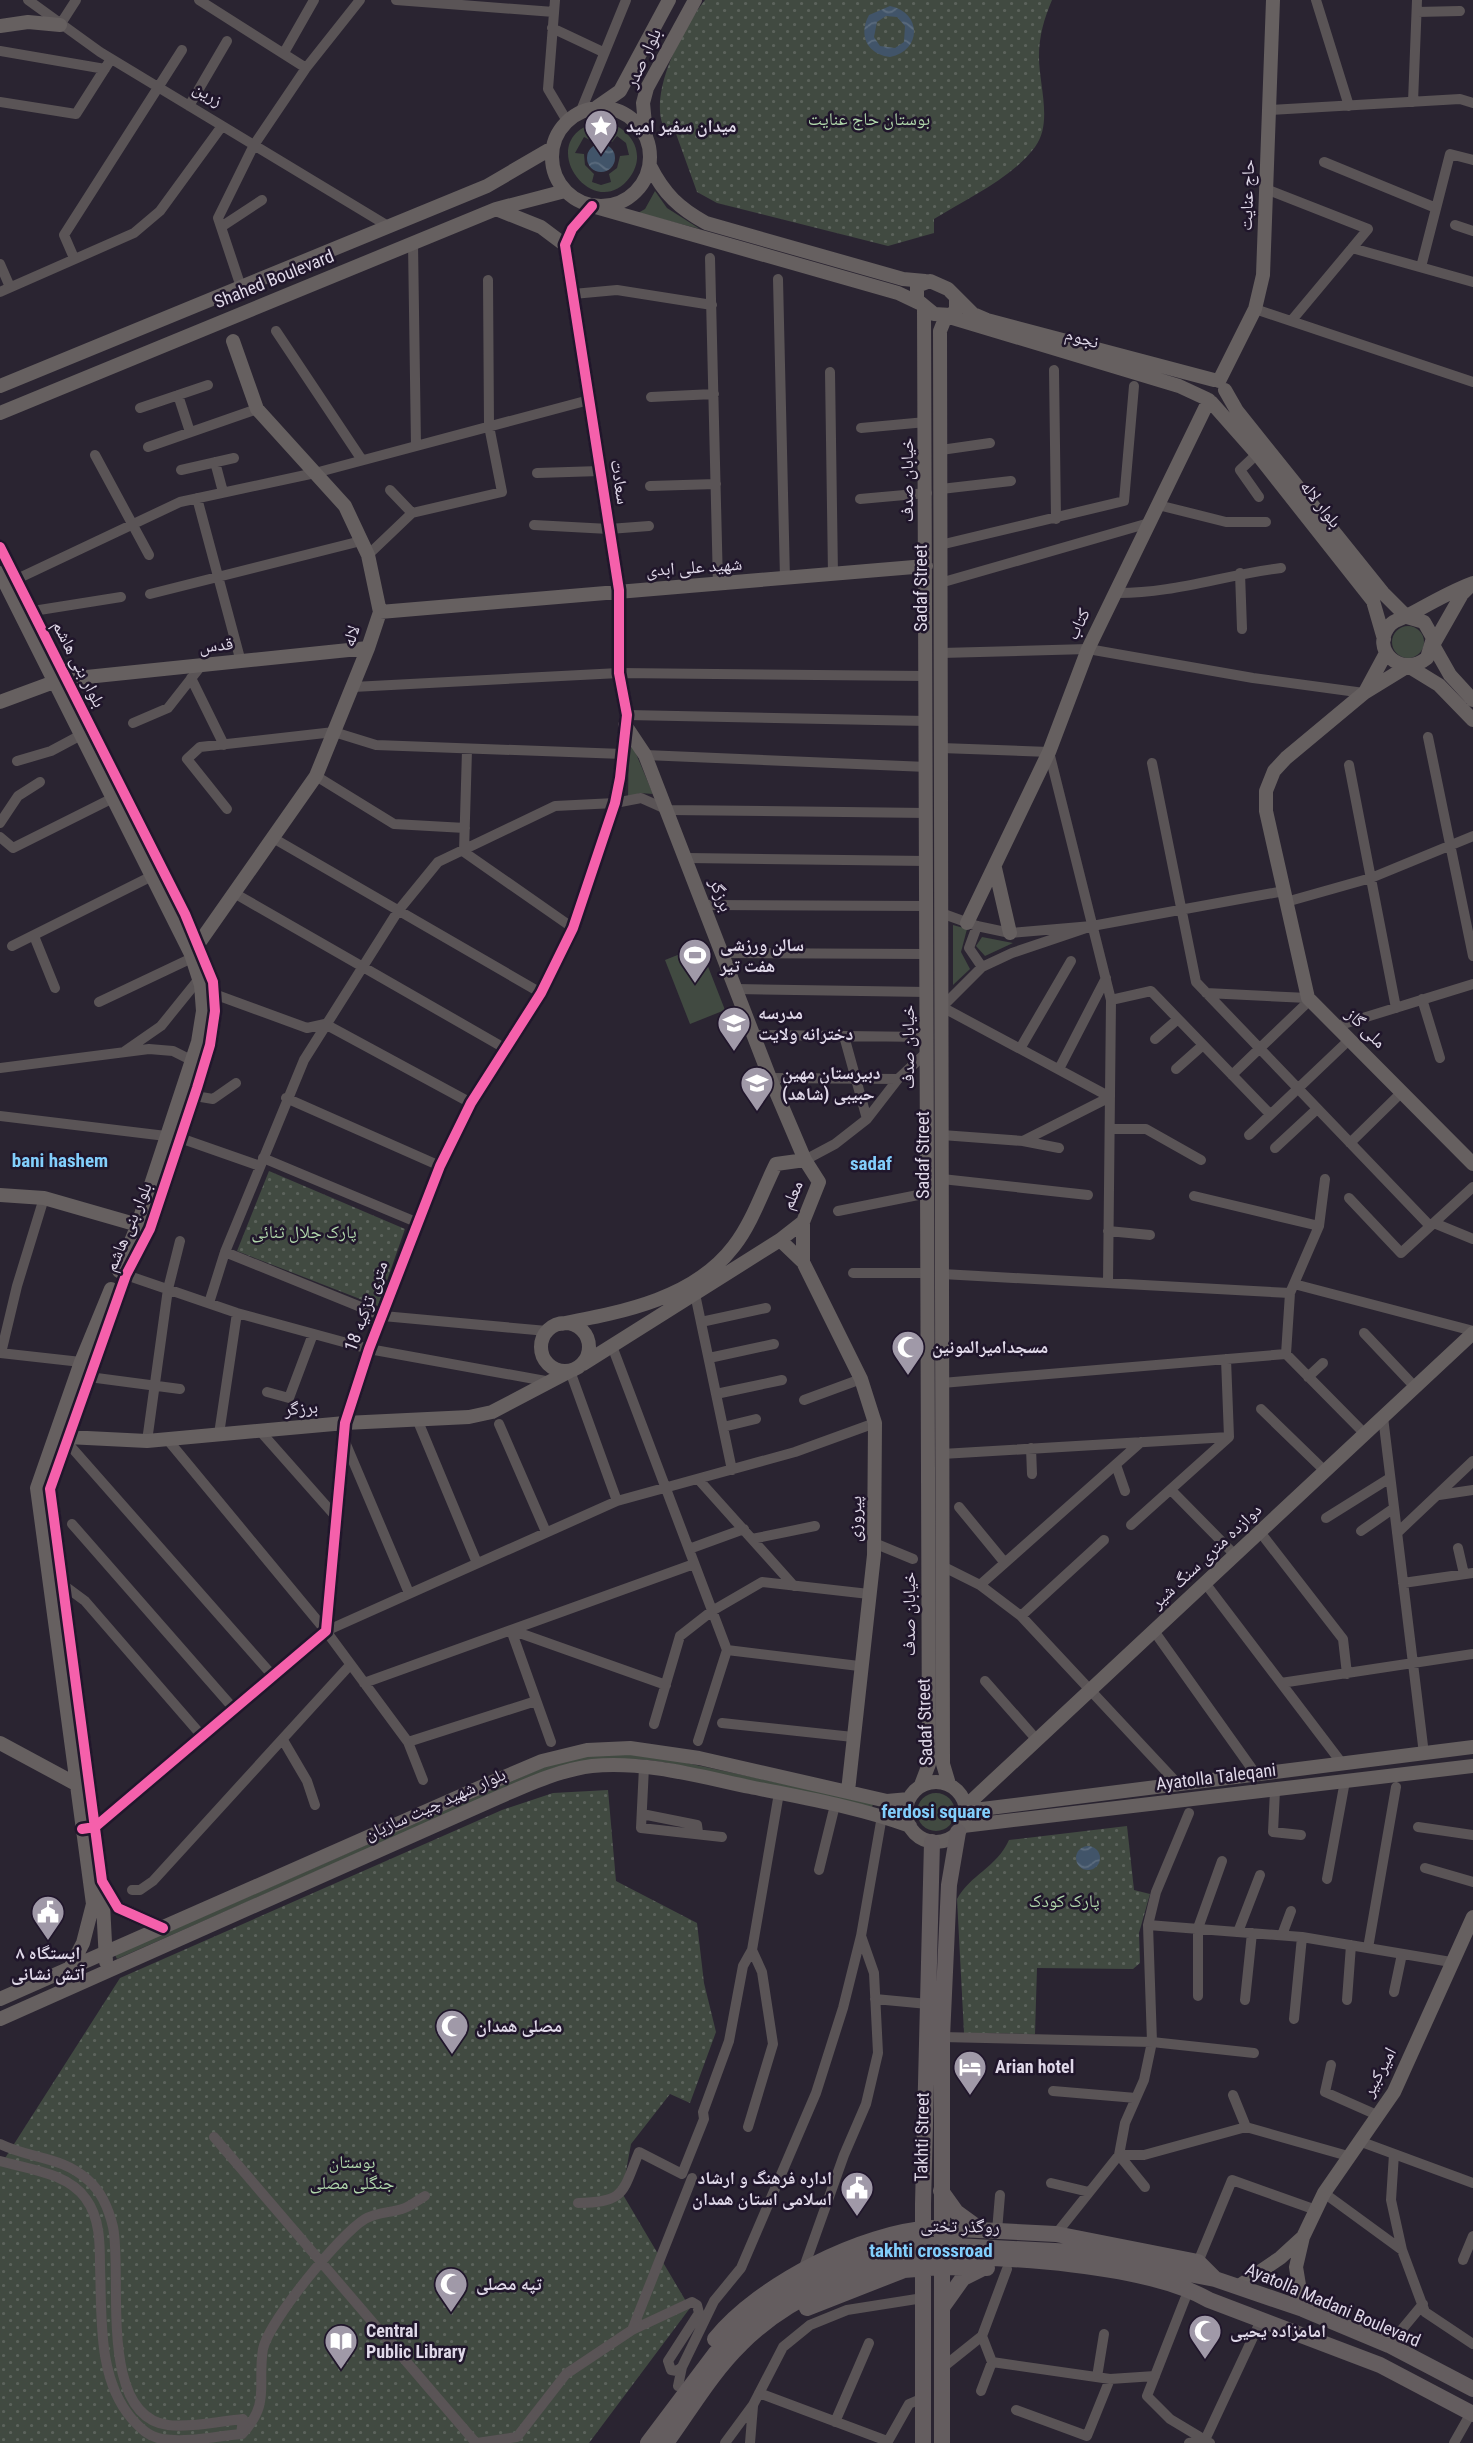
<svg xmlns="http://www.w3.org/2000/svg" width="1473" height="2443" viewBox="0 0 1473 2443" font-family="'Roboto Condensed','Noto Naskh Arabic',sans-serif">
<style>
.grass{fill:#414a41;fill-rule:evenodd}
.park{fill:url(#park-dots)}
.water{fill:url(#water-waves);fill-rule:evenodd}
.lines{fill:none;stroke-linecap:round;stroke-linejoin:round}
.street{stroke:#5a5456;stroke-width:10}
.secondary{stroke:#666060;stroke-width:14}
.primary{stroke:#645d5f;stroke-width:16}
.cycleway-casing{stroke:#20162b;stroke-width:15}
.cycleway{stroke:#f560ab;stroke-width:10}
.labels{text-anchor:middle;stroke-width:5;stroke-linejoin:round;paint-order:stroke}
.street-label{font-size:18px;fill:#dfd8e8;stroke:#20162b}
.park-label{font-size:18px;fill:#b0d7ab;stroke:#20162b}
.poi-label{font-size:18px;font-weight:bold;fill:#dfd8e8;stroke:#20162b;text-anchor:start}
.neighbourhood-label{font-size:19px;font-weight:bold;fill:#82cefc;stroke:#20162b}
</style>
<defs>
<pattern id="park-dots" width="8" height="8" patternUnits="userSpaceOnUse" patternTransform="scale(1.75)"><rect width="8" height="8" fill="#414a41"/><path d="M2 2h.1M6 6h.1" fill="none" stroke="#5c635c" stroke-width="1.8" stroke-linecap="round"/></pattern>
<pattern id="water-waves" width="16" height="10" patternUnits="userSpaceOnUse" patternTransform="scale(1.75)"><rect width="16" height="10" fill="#415469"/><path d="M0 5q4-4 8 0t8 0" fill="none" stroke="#5c6c7e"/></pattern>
</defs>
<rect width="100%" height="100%" fill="#2a2431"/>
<path class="grass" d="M603,121C629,126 648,152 630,177C593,228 527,134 603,121ZM617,136L626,143L629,155L620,156L617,168L609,174L611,182L601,185L592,182L594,174L585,165L584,154L575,153L584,137L592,141L612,142Z
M655,191L667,208L700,229L638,213L645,209Z
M1392 642a16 16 0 1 1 32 0a16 16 0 1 1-32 0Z
M629,737L653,794L640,793L628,798Z
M953,925L967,929L961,952L970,969L953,985Z
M982,937L1013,943L985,956L976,946Z
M700,946L725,1010L690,1024L665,960Z
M608,1753L659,1757L873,1803L872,1808L668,1763C624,1755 586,1760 543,1772L117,1959L115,1955L558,1761Z
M917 1812a19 19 0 1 1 38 0a19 19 0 1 1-38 0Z"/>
<path class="park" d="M705,0H1052C1044,19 1039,36 1039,57C1039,85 1053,123 1035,147C1011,179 967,198 934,219V233L888,246L717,203L697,192L675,131L667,133C644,101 682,28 705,0Z
M269,1171L405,1229L378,1306L237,1251Z
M608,1790L616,1881L697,1923L704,1983L716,2032L690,2103L670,2094L631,2144L622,2193L690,2308L589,2443H0V2166L120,1978L502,1810L553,1793Z
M1127,1826L1134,1890L1150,1894L1139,1933L1140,1963L1133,1969L1037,1968L1035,2034L964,2033L957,1899C970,1875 997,1867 1009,1840Z"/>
<path class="water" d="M890,6C922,12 922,51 890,57C867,54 858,35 869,15ZM886,16L897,17L905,26L904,42L895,48L880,46L874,37L877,22Z
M587 158a14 14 0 1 1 28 0a14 14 0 1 1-28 0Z
M1076 1858a12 12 0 1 1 24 0a12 12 0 1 1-24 0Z"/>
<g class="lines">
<path class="street" d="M28,0L100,52L388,226
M199,0L306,68
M396,0L554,12
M555,0L548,89L567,121
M1316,0L1349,106
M1417,12L1460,11
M60,25L76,0
M552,28L603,52
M0,51L105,69
M285,51L314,0
M0,102L76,114L111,59
M1413,102L1417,0
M189,106L227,41
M1270,110L1460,99L1473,103
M580,113L626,0
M1324,162L1436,208
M1266,189L1368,229L1292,320
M1455,225L1473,231
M221,227L262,200
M413,243L416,446
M1352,248L1473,282
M74,258L64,235L182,50
M710,258L718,585
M0,264L10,287
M1421,267L1450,154L1473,160
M778,279L785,579
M241,287L218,218L254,145L306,68L360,0
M0,292L134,233L160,211L222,126
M573,294L617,290L712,305
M1255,309L1473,382
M276,331L362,460
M1054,370L1056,519
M830,372L833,575
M178,395L190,432
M651,397L714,394
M140,408L208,385
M861,428L926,422
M148,447L257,409
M941,450L990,443
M1257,454L1240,470L1259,497
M95,455L149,555
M215,462L223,492
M181,470L234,458
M537,473L600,471
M650,486L716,484
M941,489L1011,481
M390,490L412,513
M197,498L241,662
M860,499L927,493
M1158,505L1226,522H1266
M534,525L609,529L649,526
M940,545L1124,501L1134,386
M368,555L412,513L502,492L489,426L488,280
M1240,573L1242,629
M17,579L180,502L315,473L589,400
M940,583L1149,523
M1114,593C1173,594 1223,575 1281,568
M150,594L361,541
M33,611L121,597
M941,653L1088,649L1253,678L1364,693
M191,678L224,745
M353,687L619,673L927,676
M627,715L927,721
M133,723L168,708L201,666
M1428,737L1473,956
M941,748L1049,752L1111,1000L1108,1283
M467,750L464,852L573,928
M645,755L927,767
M17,761L51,751L81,735
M1152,763L1196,982L1430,1226
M1349,765L1396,1008
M316,776L394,824L465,828
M227,809L187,759L200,747L334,732L376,745L623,754
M0,823L18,796L40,782
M0,837L13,848L113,798
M273,838L541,993
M687,858L927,861
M234,893L506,1049
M1286,902L1371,878L1473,836
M705,905L927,906
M941,913L977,926L1010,933L1092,926L1284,891
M977,926L969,948L982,967
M1092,926L1012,953L982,967L942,1007L1110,1097
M34,936L55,988
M12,946L152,876
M723,953L927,954
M736,989L927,992
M1206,993L1308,998
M214,994L307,1028L325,1024L471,1103
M1422,999L1440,1058
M1111,1000L1151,991L1270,1114
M99,1002L192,958
M1337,1026L1473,984
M754,1035L927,1037
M844,1036L867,1119
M1155,1039L1178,1019
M1021,1047L1071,961
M125,1051L161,1026L199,979
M0,1068L149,1049L173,1051L193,1061
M1059,1069L1106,978
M1176,1069L1203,1045
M1232,1075L1310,1000
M770,1078L898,1079
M195,1096L213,1099L236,1083
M286,1098L440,1166
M0,1116L166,1136
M1110,1129H1146L1201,1160
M942,1135L1023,1141L1110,1097
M1249,1135L1350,1039
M180,1138L260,1166
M1023,1141L1059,1148
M1350,1143L1402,1092
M1275,1148L1317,1109
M263,1158L416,1222
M805,1160L835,1144L867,1119L898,1079L928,1051
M942,1179L1088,1195
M1194,1196L1319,1226
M1349,1198L1401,1253L1473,1187
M838,1211L928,1193
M1434,1223L1473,1239
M1108,1231L1150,1235
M225,1252L383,1316L547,1331
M853,1273H928
M942,1274L1290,1293
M126,1275L237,1313L369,1349L551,1382
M1294,1284L1473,1331
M695,1294L732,1470
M209,1303L225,1252L304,1060L398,911L438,862L555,806L615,803L641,798L668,810L927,813
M701,1322L766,1308
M1364,1333L1415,1387
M612,1346L727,1650L698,1741
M0,1353L81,1362
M1,1353L17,1286L44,1198
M1286,1354L1290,1293L1319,1226L1325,1179
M1286,1354L1365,1434
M709,1358L774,1344
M570,1371L617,1501
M89,1377L180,1389
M1308,1377L1323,1363
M942,1383L1286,1354
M267,1392L289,1398L313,1334
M716,1394L782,1380
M804,1400L861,1379
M1261,1409L1325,1471
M1383,1417L1424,1754
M417,1419L477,1563
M499,1424L546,1532
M723,1427L756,1419
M260,1431L337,1518
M219,1434L237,1313
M167,1439L326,1631L408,1742L423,1780
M65,1440L273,1676
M147,1441L168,1289L180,1241
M345,1442L409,1593
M1031,1448L1032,1474
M942,1454L1229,1437
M1116,1465L1125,1491
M698,1479L794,1586
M1171,1490L1235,1555
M1439,1495L1473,1490
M959,1507L1005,1563
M1326,1518L1390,1478
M72,1524L234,1709
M1131,1525L1229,1437L1226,1359
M1361,1531L1394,1508
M1260,1532L1343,1639L1347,1674
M1397,1533L1473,1461
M752,1539L815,1526
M874,1543L913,1559
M1458,1548L1464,1574
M689,1549L744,1529
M942,1566L980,1585L1021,1616L1176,1782
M1205,1583L1341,1762
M1403,1583L1473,1573
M62,1584L85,1601L202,1736
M980,1585L1141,1442
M1021,1616L1104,1540
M511,1630L666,1685
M511,1630L551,1742
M326,1631L617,1501L795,1452L875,1423
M1154,1631L1255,1773
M727,1650L859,1666
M985,1681L1037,1740
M364,1683L694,1564
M1281,1683L1473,1654
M722,1723L853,1737
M654,1724L680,1636L712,1611L762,1582L869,1594
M283,1740L307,1781L315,1805
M408,1742L536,1701
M644,1767L641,1828L722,1837
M1275,1790L1273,1832L1301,1835
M642,1814L697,1825L698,1832
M1418,1827L1473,1835
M1425,1868L1473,1882
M819,1870L835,1805
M1327,1879L1345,1781
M132,1890H140L153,1881L350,1665
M1148,1925L1302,1937L1451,1962
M1238,1932L1260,1875
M1282,1935L1291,1911
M1368,1948L1396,1787
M1394,1992L1402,1954
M1198,1996V1928L1222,1861
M875,1999L928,2004
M1245,2000L1252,1933
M1347,2000L1351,1945
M1294,2019L1302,1937
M942,2037L1152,2042L1254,2053
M1331,2065L1325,2092L1377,2115
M1053,2091L1136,2098
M1233,2095L1246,2127
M748,2127L773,2044L762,1972L752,1950L779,1793
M214,2137L476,2443
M1359,2141L1473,2183
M0,2144C30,2159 62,2156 88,2180C102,2192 109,2210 113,2227C123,2274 97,2416 168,2425C188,2428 221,2421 243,2419L241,2434
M1394,2154L1391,2200L1402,2250L1425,2312L1473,2344
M0,2161C28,2169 68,2173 86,2199C100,2218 100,2244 100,2266C102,2315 97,2379 132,2419C140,2428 149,2437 162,2439C188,2443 216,2436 241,2434
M1051,2183L1089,2192
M1145,2187L1119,2155L1125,2123L1144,2080L1152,2042L1148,1925L1156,1892L1189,1813
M1324,2193L1402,2250
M578,2203C626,2202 622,2193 639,2152L682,2174L704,2119L703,2112L729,2041L743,1966L752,1950
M997,2231L1000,2195
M1056,2234L1119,2155H1144L1246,2127L1348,2156
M1463,2260L1473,2236
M1198,2262L1232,2180L1316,2210
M803,2270L844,2155L866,2104L878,2053L874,1973L861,1936
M1185,2299L1147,2396L1170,2419L1210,2443
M632,2330L692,2178
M982,2336L992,2362L1110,2379L1155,2376
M1389,2345L1423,2304
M942,2368L982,2336L1007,2269
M1097,2377L1104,2334
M678,2386L682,2367L714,2301L741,2268L816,2093L843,2008L861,1936L882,1816
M981,2391L992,2362
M759,2393L887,2441
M1016,2410L1087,2436L1110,2379
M835,2422L869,2343
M242,2434C271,2403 257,2386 263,2349C269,2321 340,2234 365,2219C377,2212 389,2213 402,2209C410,2207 418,2200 425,2196
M1205,2440L1262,2318
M477,2443L517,2437L566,2374L632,2330L692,2302L697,2305L699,2313L668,2361L671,2370L677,2371L682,2367
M725,2443L753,2405L783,2347L810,2325L847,2310L923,2298
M750,2443L753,2406
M887,2443L909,2404L923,2398
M1189,2443L1205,2440
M1454,2443L1471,2413"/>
<path class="secondary" d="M0,26L28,22L60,25
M597,107L620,91L669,0
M552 157a49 49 0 1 1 98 0a49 49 0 1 1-98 0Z
M646,135L643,103L647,88L695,0
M650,166C664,194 679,208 706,223L903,279L925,281
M496,209L541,227L565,245
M565,245L572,229L592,206L898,293L919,303
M930,281L948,289L956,297V310L951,315L934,314L917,300V286Z
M956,297L973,314L987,320L1214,380
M1219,381L1255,309L1263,275L1273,0
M0,386L487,186L552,148
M1225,390L1237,411L1383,593L1407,617
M1211,402L1257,454L1373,601L1384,639
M0,413L496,209L565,191
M0,547L185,914L213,982L215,1011L210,1045L197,1088L150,1229L126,1275L50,1489L102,1881L118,1908L163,1928
M0,573L191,954L201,985L203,1011L198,1042L138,1224L119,1271
M1471,585L1462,594L1433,645L1450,675L1473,700
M380,612L926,566
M1407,617L1424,622L1433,638L1427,658C1401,679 1369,649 1390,625C1395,619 1402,619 1409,615C1431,603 1449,592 1473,583
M67,679L368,648
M1365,692L1386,653
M0,702L54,682
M1473,720L1439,685L1408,666L1364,693L1286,758L1274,771L1266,791V811L1308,998L1473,1164
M995,868L1010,933
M967,923L1049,752L1088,649L1209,400
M199,943L316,776L368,648L380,612L368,555L345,506L257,409L233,341
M0,1195L44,1198L145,1227
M780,1240L803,1262L861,1379L875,1423L874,1555L848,1791
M803,1262V1222
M541 1347a24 24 0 1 1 48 0a24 24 0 1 1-48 0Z
M560,1324C622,1312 694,1299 734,1246C752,1223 763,1190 776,1164L805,1160
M583,1364L780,1240L803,1222L819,1182L805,1160L770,1078L645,755L625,725
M67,1437L147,1441L345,1423L469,1417L492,1412L570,1371
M0,1743L76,1784L83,1783
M906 1812a30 30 0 1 1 60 0a30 30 0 1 1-60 0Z
M949,1784L943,1764L940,331L946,316L1179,386L1207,399
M921,1785L929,1764L924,308
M966,1806L1473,1333
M966,1811L1473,1747
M963,1826L1473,1766
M82,1829L95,1827L326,1631L345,1423L369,1349L440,1166L471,1103L541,993L573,928L615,803L620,778L627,715L619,673V590L565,245
M102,1884L106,1962
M70,1968L83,1943L93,1904L37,1488L81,1362L111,1289
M0,1999L490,1783L542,1761L587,1750L630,1748L699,1758L887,1801L909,1799
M0,2019L497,1798C527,1785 559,1770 592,1766C645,1761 698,1776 750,1787C804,1798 858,1807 910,1826
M1239,2286L1280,2258L1303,2237
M1303,2309L1296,2267L1303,2237L1324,2193L1394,2092L1473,1917"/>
<path class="primary" d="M941,2191L956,2212L978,2228
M949,2251V2242L959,2229L1056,2234L1198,2262L1215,2279
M943,2306L963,2278L981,2269
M807,2308L904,2270L941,2267L987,2268
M715,2339C760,2284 862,2232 933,2228
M648,2443L715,2354L752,2317L802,2286L831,2272L887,2249L917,2244L1074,2252L1215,2279L1303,2309L1389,2345L1473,2389
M666,2443C690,2410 712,2372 741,2344C784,2300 867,2261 929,2256C1003,2257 1145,2263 1209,2300L1380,2365L1473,2414
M923,2443V2204L932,1842
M942,2443V2037L949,1885L958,1832"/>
<defs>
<path id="cycleway" d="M0,547L185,914L213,982L215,1011L210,1045L197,1088L150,1229L126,1275L50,1489L102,1881L118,1908L163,1928
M82,1829L95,1827L326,1631L345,1423L369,1349L440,1166L471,1103L541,993L573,928L615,803L620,778L627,715L619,673V590L565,245L572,229L592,206"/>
</defs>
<use href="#cycleway" class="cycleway-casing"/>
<use href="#cycleway" class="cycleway"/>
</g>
<defs>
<symbol id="sight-pin" viewBox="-11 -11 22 30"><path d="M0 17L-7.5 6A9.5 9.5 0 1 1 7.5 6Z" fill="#a099a8" stroke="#20162b"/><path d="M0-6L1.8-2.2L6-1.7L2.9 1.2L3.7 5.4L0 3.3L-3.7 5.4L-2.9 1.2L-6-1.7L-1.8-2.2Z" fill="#fff"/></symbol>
<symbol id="stadium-pin" viewBox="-11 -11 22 30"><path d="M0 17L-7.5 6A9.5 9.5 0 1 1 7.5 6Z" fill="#a099a8" stroke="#20162b"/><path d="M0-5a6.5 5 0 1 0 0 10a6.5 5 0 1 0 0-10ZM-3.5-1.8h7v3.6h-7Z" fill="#fff"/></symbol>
<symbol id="school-pin" viewBox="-11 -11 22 30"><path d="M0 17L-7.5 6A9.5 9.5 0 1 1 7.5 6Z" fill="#a099a8" stroke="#20162b"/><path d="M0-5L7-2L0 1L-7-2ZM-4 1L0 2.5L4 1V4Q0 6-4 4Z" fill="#fff"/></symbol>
<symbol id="mosque-pin" viewBox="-11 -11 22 30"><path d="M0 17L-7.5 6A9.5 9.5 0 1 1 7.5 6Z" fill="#a099a8" stroke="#20162b"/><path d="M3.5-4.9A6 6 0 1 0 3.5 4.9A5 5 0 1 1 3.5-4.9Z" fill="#fff"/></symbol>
<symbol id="civic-pin" viewBox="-11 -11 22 30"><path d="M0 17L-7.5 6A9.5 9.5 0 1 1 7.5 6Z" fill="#a099a8" stroke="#20162b"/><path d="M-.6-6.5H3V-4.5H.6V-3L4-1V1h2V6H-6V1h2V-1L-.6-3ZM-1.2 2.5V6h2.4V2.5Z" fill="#fff"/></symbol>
<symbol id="hotel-pin" viewBox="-11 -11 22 30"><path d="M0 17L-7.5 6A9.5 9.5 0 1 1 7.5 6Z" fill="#a099a8" stroke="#20162b"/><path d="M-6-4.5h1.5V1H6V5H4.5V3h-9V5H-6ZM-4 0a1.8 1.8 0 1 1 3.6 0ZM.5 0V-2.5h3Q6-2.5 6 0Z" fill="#fff"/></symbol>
<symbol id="library-pin" viewBox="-11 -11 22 30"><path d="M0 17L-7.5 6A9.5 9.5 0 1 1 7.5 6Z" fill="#a099a8" stroke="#20162b"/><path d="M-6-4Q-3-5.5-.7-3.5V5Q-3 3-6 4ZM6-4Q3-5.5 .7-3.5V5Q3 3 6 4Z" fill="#fff"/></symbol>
</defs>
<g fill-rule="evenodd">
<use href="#sight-pin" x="582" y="107" width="38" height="52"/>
<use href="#stadium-pin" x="676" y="936" width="38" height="52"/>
<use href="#school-pin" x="715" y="1004" width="38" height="52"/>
<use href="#school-pin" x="738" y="1064" width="38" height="52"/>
<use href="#mosque-pin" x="889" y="1328" width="38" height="52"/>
<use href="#civic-pin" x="29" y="1893" width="38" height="52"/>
<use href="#mosque-pin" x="433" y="2007" width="38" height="52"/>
<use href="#hotel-pin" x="951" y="2048" width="38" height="52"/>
<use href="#civic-pin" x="838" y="2169" width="38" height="52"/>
<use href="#mosque-pin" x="432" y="2265" width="38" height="52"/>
<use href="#mosque-pin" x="1186" y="2312" width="38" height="52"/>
<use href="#library-pin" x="322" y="2322" width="38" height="52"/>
</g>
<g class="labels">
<g class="street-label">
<text transform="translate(643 58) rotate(-65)" y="6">بلوار صدر</text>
<text transform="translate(208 94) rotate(31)" y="6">زرین</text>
<text transform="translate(1247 195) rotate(-88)" y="6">حاج عنایت</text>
<text transform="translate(274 279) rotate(-22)" y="6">Shahed Boulevard</text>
<text transform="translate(1082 338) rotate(16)" y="6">نجوم</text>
<text transform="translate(907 480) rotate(-90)" y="6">خیابان صدف</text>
<text transform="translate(620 482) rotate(81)" y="6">سعادت</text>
<text transform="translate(1321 504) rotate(52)" y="6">بلوار لاله</text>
<text transform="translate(694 567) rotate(-4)" y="6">شهید علی ابدی</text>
<text transform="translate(921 588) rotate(-90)" y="6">Sadaf Street</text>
<text transform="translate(1078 624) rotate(-65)" y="6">کتاب</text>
<text transform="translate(351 636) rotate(-71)" y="6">لاله</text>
<text transform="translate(216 645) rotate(-6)" y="6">قدس</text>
<text transform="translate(79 664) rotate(63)" y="6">بلوار بنی هاشم</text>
<text transform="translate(721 895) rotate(69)" y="6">برزگر</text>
<text transform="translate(1366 1028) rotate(45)" y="6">ملی گاز</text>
<text transform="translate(908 1047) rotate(-90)" y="6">خیابان صدف</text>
<text transform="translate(923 1155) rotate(-90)" y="6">Sadaf Street</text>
<text transform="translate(792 1195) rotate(-67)" y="6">معلم</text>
<text transform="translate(128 1227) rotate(-67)" y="6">بلوار بنی هاشم</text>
<text transform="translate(366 1306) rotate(-70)" y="6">18 متری تزکیه</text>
<text transform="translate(301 1408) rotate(-5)" y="6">برزگر</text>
<text transform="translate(855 1519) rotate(-89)" y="6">پیروزی</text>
<text transform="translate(1206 1556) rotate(-43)" y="6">دوازده متری سنگ شیر</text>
<text transform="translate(909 1614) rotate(-90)" y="6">خیابان صدف</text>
<text transform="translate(925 1722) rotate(-92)" y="6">Sadaf Street</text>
<text transform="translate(1216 1777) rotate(-7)" y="6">Ayatolla Taleqani</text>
<text transform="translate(435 1804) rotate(-24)" y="6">بلوار شهید چیت سازیان</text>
<text transform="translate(1379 2072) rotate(-62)" y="6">امیرکبیر</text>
<text transform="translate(922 2137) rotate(-89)" y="6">Takhti Street</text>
<text transform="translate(960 2226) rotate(1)" y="6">روگذر تختی</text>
<text transform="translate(1333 2305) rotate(23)" y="6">Ayatolla Madani Boulevard</text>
</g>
<g class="park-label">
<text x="869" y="125">بوستان حاج عنایت</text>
<text x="304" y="1238">پارک جلال ثنائی</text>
<text x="1064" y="1907">پارک کودک</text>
<text x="352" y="2168">بوستان<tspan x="352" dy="21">جنگلی مصلی</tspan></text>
</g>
<g class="poi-label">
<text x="626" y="132">میدان سفیر امید</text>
<text x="720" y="951">سالن ورزشی<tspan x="720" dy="21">هفت تیر</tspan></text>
<text x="758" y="1019">مدرسه<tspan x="758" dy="21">دخترانه ولایت</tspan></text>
<text x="782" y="1079">دبیرستان مهین<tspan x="782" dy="21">حبیبی (شاهد)</tspan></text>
<text x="932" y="1353">مسجدامیرالمونین</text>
<text x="48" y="1959" text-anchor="middle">ایستگاه ۸<tspan x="48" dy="21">آتش نشانی</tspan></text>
<text x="476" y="2032">مصلی همدان</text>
<text x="995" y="2073">Arian hotel</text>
<text x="832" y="2184" text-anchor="end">اداره فرهنگ و ارشاد<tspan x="832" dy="21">اسلامی استان همدان</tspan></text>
<text x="476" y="2290">تپه مصلی</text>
<text x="366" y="2337">Central<tspan x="366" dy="21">Public Library</tspan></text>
<text x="1230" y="2337">امامزاده یحیی</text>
</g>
<g class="neighbourhood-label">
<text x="60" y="1167">bani hashem</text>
<text x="871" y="1170">sadaf</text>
<text x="936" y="1818">ferdosi square</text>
<text x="931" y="2257">takhti crossroad</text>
</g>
</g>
</svg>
